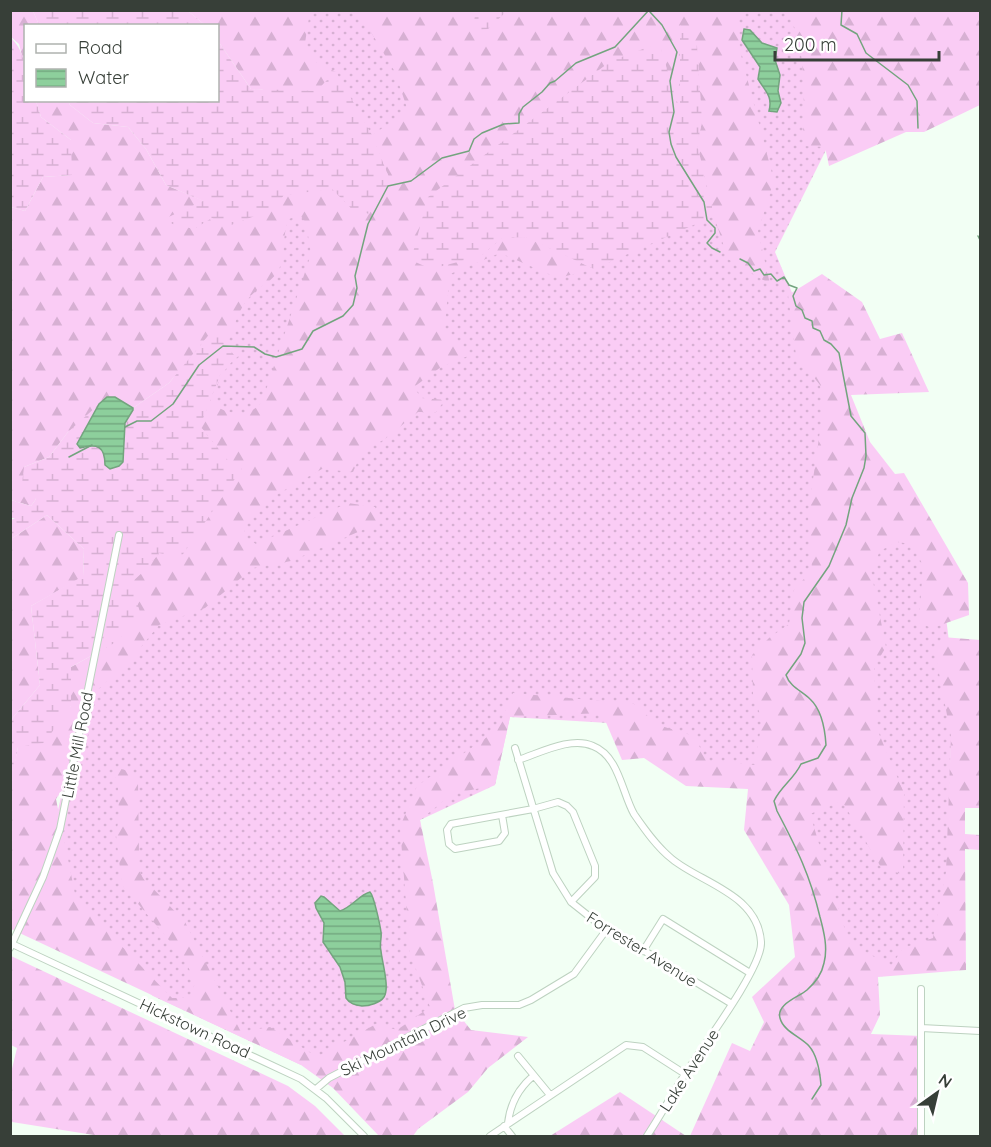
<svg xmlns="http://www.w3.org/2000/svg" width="991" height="1147" viewBox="0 0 991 1147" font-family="Quicksand,sans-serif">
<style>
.grass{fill:url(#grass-dots)}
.forest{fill:url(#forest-firs);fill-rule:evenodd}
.wetland{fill:url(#wetland-marsh)}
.water{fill:url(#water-rules);stroke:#73a47e;stroke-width:1.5}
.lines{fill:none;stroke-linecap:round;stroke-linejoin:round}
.stream{stroke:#73a47e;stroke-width:1.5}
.minor-casing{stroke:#bdd2c0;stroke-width:8}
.minor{stroke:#fff;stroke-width:6}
.labels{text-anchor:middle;stroke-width:6;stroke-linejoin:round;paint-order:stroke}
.street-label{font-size:16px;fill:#373f38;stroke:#fff}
</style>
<defs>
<pattern id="grass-dots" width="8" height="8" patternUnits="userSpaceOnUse" patternTransform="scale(1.5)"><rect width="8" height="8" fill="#faccf5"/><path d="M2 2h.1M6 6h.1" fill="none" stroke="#d7b0d3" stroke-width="1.8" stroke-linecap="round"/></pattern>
<pattern id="forest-firs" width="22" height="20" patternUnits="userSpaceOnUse" patternTransform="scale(1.5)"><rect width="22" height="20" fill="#faccf5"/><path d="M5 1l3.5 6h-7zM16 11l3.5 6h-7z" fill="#d7b0d3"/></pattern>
<pattern id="wetland-marsh" width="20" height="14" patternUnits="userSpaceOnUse" patternTransform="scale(1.5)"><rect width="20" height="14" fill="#faccf5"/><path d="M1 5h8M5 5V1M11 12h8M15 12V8" fill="none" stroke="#d7b0d3"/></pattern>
<pattern id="water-rules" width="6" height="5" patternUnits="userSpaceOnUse" patternTransform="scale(1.5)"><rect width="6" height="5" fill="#8dcf9c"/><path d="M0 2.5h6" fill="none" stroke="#74a980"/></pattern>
</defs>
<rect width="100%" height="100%" fill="#f2fff4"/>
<path class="grass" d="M287,11H805L832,138L775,252L824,369L898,520L941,577L953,674L945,953L853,977L764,785L683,769L625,724L510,717L495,785L420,820L441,1055L301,1065L153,996L73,929L58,810L112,576Z"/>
<path class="forest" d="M10,11H33L39,25L26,26L25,67L19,44L11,37Z
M188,11H310L305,43L327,80L317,91L251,89L218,41V26L205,25Z
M361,11H476L473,31L488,29L507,11H737L740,51L774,181L758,231L770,284L728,259L714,216L697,144L702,122L697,46L680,26V113L659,43L481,256L502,238L526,237L594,269L558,278L500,253L450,274L444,332L468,356L441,367L414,387L421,398L445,400L436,412H418L385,439L362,452L353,472L322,469L274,496L246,520L244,536L256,544L348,503L375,507L381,522L291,561L253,568L205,608L159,625L127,664L95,692L84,758L56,799L76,899L172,998H189L195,983L185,959L122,885L116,835L119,816L118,787L114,773L117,768L133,772L138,783L139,855L134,859L143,878L185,922L241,1032L270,1027L317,1057L376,1024L397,1030L430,1007L410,953L400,827L417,786L497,730L513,693L634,704L658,725L694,736L707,761L755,765L762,720L753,694L752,655L769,638L789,624L794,590L812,570L808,514L823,410L820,385L796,355L788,295L822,274L862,302L880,339L902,333L929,392L851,395L870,442L895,474L904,473L968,583L969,615L932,628L919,623L923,565L911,544L897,542L880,551L871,571L886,647L874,667L877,729L904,793L903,874L882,869L842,801L810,814L849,943L891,966L903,948L933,938L946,872L951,736L935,652L942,637L980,640V808H965V834L980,835V850L965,849L966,970L878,977L880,1015L871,1034L922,1036V1136H690L732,1043L750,1051L764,1022L752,997L795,957L789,905L744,830L748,789L686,786L644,758L622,760L602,713L510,717L495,785L452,794L420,820L433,883L455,1010L471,1030L528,1037L488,1068L468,1092L418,1129L413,1136H379L333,1088L301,1065L11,929L10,787L18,747L71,706V667L118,641L131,583L242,467L234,468L200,426L226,360L213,330L169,383L133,408L68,432L49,457L24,467L36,499L31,506L11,500V207L25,211L43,177L71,175V140L41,117L36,101H68L70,105L93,123L128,127L146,149L166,185L204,201L162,221L212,218L273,209L284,195L332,189L351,208L392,185L372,135L408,111L395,72L360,14ZM300,215L306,223L311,254L265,393C263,397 261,404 258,406C246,417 228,414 216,406C213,384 224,367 241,354L229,340C236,321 240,304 256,291C263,285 271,281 277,273C287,257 281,236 289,219Z
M786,11H980V105L924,132H906L829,166L825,147L803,146C803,107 809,44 786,11Z
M47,515L84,549L83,577L31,606L40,685L11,720V539Z
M11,956L288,1086L315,1106L345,1136H100L12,1122L11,1073L17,1048L11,1045Z
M620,1092L686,1136H550Z"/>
<path class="wetland" d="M33,11H188L205,25H39Z
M476,11V10L507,11L488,29L472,31Z
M680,25L697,46L702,122L697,144L714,216L594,269L526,237L502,238L481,256L431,269L411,260L428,197L611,61L659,43L680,111Z
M10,37C28,53 26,78 26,100L36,101L41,117L71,140L72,175L43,177L25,211L11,207Z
M218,41L251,89L317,91L327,80L315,62L336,72L372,135L392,185L369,214L351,208L332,189L284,195L273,209L226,227L212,218L194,229L160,221L203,201L166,185L146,149L128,127L93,123L70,105L68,101L218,100Z
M213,330L234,355L226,360L200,426L234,468L243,467L181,557L159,553L145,570L131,583L140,612L118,641L71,667V706L44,743L18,747L11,787V720L40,685L31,606L83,576L84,549L47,515L11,539V520L15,518H11V500L31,506L36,499L22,484L24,467L49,457L68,432L107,397L133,408L169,383Z"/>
<path class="water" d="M744,29L750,30L762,43L777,48L775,60L780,75L778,91L781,103L777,112L769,111C773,96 765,91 758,79L760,67L742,40Z
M107,397H115L133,408V410L125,423L123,462L119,466L110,469L105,465C105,446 97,443 80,448L77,444L99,404Z
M370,892C374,896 380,925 381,932C382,939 379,944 381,951C382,962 390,988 384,997C380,1003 369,1006 362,1006C355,1005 350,1004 346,998L345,982L340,967L323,942L324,923L316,908L315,903L321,896L324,897L340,911C352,907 359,895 370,892Z"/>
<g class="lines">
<path class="stream" d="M842,10L841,25L857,34L866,53L908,85L917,101L918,128
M650,12L662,25L677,52L670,81L674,112L669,132L671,144L676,157L704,202L707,220L715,228V233L707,243L712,248L720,252
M978,236L980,240
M740,259L748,263L754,271L760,269L764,275L771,274L777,281L784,277L789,285L797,288L793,296L796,306L802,310L805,318L812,321L813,328L820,331L824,340L831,344L839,353L851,416L865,433L866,456L864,468L852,498L846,525L829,566L804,602L802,618L805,643L801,654L786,675C790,687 802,691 810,699C822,710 825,729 826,745L818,758L801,764C794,779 781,786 774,801L777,811C797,849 810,875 820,917C824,932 828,948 824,963C822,973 815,983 807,990C799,997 776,1004 780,1018C783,1031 801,1037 809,1046C818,1056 820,1073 821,1085L812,1099
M125,427L137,421H151L173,404L199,365L223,346L254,347L265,354L276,357L302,349L313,331L343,316L353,305L357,288L355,276L368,224L388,186L411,181L442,158L469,151L474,139L482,133L504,124L519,123V114L523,107L542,92L550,83L555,81L576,63L615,47L649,10
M69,457L92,445"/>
<defs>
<path id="minor" d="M515,748L553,873L571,902L595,921L732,1004
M518,760C540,753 571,736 593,746C619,756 622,793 634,814C645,830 657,847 672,859C701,883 758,894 761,942C763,967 701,1049 685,1074C672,1095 660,1116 647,1136
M502,815L505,833L499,841L455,849L449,844L447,830L451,824L533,809L558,802L567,806L573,812L595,866V877L571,902
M10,943L301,1079L326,1098L364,1136
M10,948L43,877L60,829L119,535
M643,951L663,919L750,973
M921,1028L980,1031
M518,1056L550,1095
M316,1089L329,1078L464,1008L482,1005H519L531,1000L574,974L607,929
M508,1123C510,1105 519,1088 533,1076
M504,1126L512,1136
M490,1136L626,1045L643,1047L685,1074
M921,1136V989"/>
</defs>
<use href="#minor" class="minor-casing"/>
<use href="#minor" class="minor"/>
</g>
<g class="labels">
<g class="street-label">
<text transform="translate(77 745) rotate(-79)" y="6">Little Mill Road</text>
<text transform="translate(642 949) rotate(32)" y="6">Forrester Avenue</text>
<text transform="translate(195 1028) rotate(25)" y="6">Hickstown Road</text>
<text transform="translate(403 1041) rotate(-26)" y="6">Ski Mountain Drive</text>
<text transform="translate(689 1070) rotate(-57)" y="6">Lake Avenue</text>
</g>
</g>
<rect width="991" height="1147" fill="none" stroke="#373f38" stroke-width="24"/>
<rect x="24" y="24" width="195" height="78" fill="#ffffff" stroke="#afb2af" stroke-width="1.5"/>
<rect x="36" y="44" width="30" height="9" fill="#ffffff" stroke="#afb2af" stroke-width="1.5"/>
<text x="78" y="54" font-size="18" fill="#373f38">Road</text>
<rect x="36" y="69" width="30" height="18" fill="url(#water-rules)" stroke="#afb2af" stroke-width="1.5"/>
<text x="78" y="84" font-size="18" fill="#373f38">Water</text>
<g transform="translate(937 1093) rotate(34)" stroke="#ffffff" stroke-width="4.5" paint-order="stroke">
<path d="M0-4.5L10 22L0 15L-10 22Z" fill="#373f38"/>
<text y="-9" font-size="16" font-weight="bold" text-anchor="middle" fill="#373f38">N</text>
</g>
<path d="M775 51v9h164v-9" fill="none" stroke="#373f38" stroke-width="3"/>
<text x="784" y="51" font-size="18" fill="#373f38" stroke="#ffffff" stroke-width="4.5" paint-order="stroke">200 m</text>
</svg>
